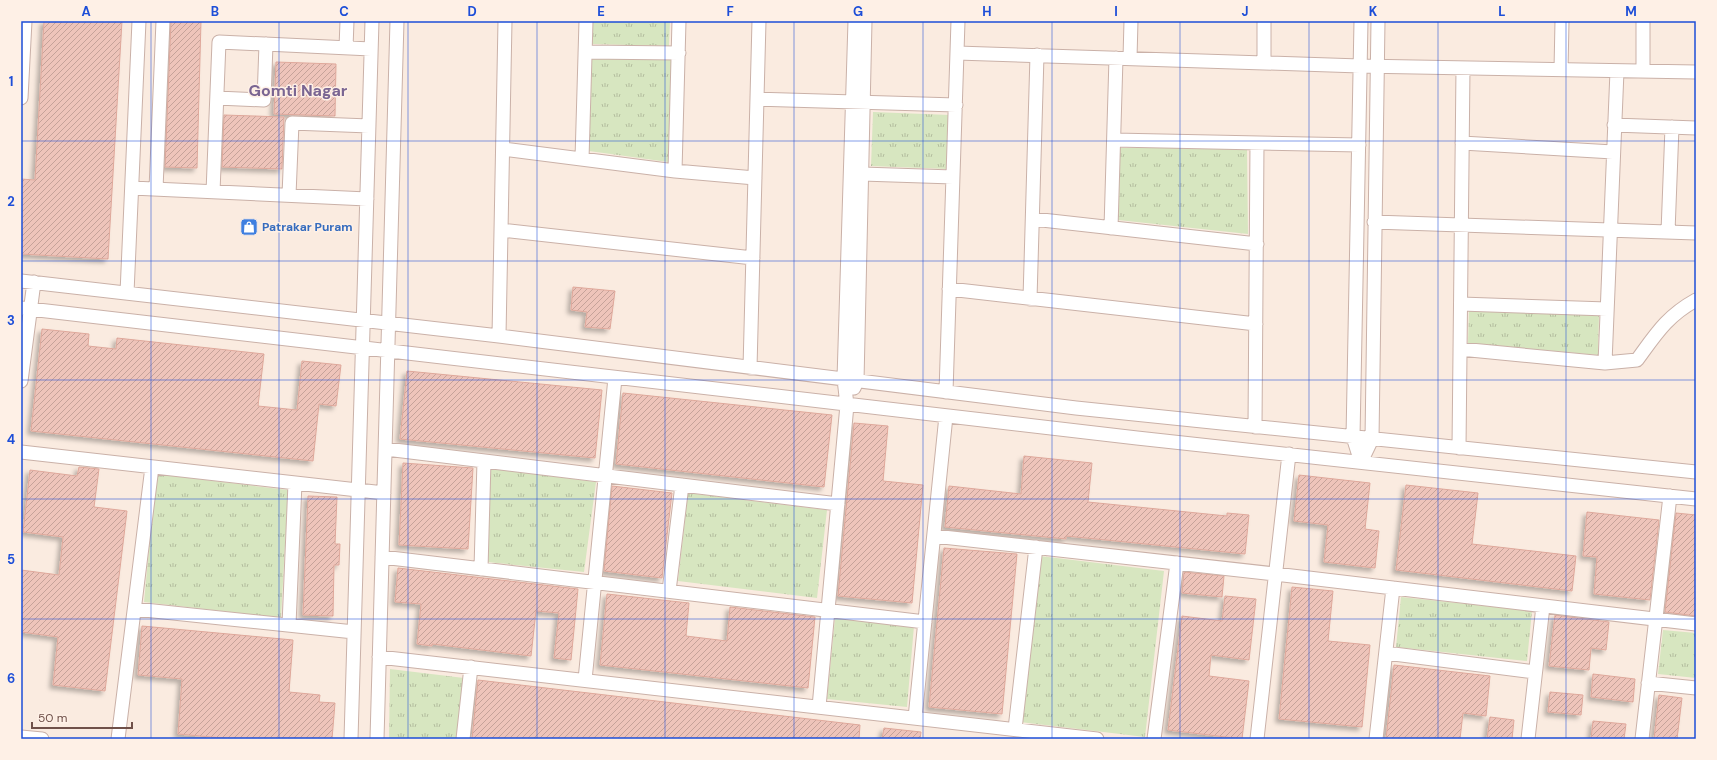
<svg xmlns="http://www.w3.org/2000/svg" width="1717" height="760" viewBox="0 0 1717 760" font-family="'DM Sans',sans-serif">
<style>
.grass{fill:url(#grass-tufts)}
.building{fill:url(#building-hatch);stroke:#dfa89b;filter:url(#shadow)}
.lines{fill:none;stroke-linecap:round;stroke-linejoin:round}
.minor-casing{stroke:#cab1a8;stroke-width:15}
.minor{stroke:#fff;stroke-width:13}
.grid{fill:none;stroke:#1d4ed8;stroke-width:1;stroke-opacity:0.55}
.labels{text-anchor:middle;stroke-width:3;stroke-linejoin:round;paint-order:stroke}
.shop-label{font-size:12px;font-weight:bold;fill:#366cbe;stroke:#fef0e6;text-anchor:start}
.district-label{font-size:16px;font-weight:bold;fill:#7a6592;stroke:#fef0e6}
.neatline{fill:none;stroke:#1d4ed8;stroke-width:1.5}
.grid-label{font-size:13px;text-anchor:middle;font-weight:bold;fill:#1d4ed8}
</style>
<defs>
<pattern id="grass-tufts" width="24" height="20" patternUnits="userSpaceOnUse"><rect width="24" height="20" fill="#d7e6c0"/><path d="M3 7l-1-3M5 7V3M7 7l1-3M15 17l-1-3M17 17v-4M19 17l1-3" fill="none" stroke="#b3bd9e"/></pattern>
<pattern id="building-hatch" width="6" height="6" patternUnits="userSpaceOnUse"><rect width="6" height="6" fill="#eec4ba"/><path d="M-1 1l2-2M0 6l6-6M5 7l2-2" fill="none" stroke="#c5a299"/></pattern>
<filter id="shadow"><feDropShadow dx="-3.5" dy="3.5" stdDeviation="2" flood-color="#0004"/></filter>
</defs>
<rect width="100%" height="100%" fill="#faebe0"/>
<path class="grass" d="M592,21H670L669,46L591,44Z
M592,59H672L668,162L589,151Z
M873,112L950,115L948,169L871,166Z
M1119,148H1247L1248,234L1118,220Z
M1469,309L1599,314L1598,355L1468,343Z
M490,468L596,482L584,572L487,562Z
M156,474L288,490L281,618L144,602Z
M688,493L827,510L817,598L678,581Z
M1040,556L1164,571L1145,737L1020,722Z
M1401,597L1532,611L1527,661L1396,647Z
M835,618L914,626L907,707L827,699Z
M1663,630L1696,633V678L1658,674Z
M390,669L464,678L456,739H389Z"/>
<path class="building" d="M44,21H122L108,259L21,254V179L35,180Z
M171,21H201L197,168L165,167Z
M276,62L336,64L335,116L274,114Z
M224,115L284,117L282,169L222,167Z
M573,287L615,291L610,329L585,327L587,312L571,310Z
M42,329L89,334L88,346L116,349L117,338L264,354L258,406L297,410L302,361L341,365L336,406L319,404L313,461L31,431Z
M407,371L602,390L595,458L400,439Z
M623,393L832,415L824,487L616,464Z
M854,423L888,426L883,481L923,485L912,603L838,596Z
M1024,456L1092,463L1088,502L1227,516V513L1249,515L1245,554L1066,536V539L945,527L949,486L1021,494Z
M403,463L473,468L468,549L399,545Z
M79,467L99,469L94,507L127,511L105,691L53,685L58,637L21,632V570L59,575L63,537L23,532L30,470L77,476Z
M1299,475L1370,483L1365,529L1379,531L1375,568L1324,562L1328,525L1294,521Z
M1406,485L1478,493L1472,544L1576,556L1572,591L1396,570Z
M612,486L672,493L662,578L604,571Z
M308,496L337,497L335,544H340L339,565H334L333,616L303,615Z
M1587,512L1659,520L1650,600L1594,594L1597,557L1583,556Z
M1676,513L1696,515V616L1665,612Z
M944,548L1017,554L1002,714L929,707Z
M398,568L578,589L571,660L554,658L559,613L536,611L531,656L432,644V646L417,644L421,604L395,602Z
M1184,572L1224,576L1222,597L1182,593Z
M1292,587L1333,591L1328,641L1370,645L1362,727L1279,719Z
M607,594L689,603L686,636L727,641L730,607L815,617L808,688L600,665Z
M1225,596L1256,599L1249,660L1211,655L1209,676L1249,681L1242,739L1168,730L1182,616L1222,621Z
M1555,615L1609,622L1606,650L1591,648L1589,670L1549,666Z
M142,626L293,640L289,692L320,695L319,702L335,703L332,739H233L178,734L182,679L138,675Z
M1394,665L1490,676L1486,716L1463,713L1460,739H1386Z
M1593,674L1635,679L1633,702L1591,697Z
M478,680L860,725L859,739H472Z
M1550,692L1583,695L1581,715L1548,712Z
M1659,695L1682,698L1677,739H1654Z
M1490,717L1514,720L1512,739H1487Z
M1593,721L1626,724L1624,739H1591Z
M884,728L921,732L920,739H882Z"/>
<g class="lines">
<defs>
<path id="minor" d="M1361,21L1353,437L1361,462
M346,48L347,21
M585,52L679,53
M957,53L1360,66L1696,72
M1130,58L1131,21
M1264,62V21
M1561,70L1562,21
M1643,71V21
M21,98L25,21
M217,98L264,100L266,44
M757,99L956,105
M1614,125L1696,128
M1114,140L1359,145
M1462,143L1613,152
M503,149L675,171L755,178
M582,159L586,21
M675,171L679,21
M862,174L953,177
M132,188L367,199
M156,189L163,21
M213,192L219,42L371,49
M289,195L292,123L369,126
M1033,219L1257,244
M1374,222L1696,233
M1111,228L1116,58
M501,230L753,258
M1668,232L1672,127
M21,281L499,336L1076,408L1696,472
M949,289L1256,324
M127,293L139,21
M1030,299L1037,55
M1461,304L1607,309
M21,308L1137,438L1696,499
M499,336L505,21
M1460,349L1605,363L1637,360C1656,334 1667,316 1696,300
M1605,363L1617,71
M750,368L759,21
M21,381L34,282
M854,388L857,381L865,21
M946,392L958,21
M1255,427L1257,143
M1459,448L1463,68
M386,449L838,504
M21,452L384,493
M1361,462L1372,439L1378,21
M934,536L1275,574L1696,624
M382,557L925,622
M481,569L484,461
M669,591L682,485
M135,609L354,632
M289,625L295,483
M1386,653L1535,672
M379,657L1097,739
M585,680L615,378
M1648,683L1696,688
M819,707L847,405L844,379L855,21
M915,718L946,416
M1015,729L1036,547
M21,737L42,739
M118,739L152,467
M351,739L372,21
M377,739L397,21
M463,739L471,667
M1154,739L1177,563
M1257,739L1289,454
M1376,739L1393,588
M1528,739L1543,606
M1642,739L1670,496"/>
</defs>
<use href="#minor" class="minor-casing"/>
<use href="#minor" class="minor"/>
</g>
<path class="grid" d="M151,21V739M279,21V739M408,21V739M537,21V739M665,21V739M794,21V739M923,21V739M1052,21V739M1180,21V739M1309,21V739M1438,21V739M1566,21V739M21,141H1696M21,261H1696M21,380H1696M21,499H1696M21,619H1696"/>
<defs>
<symbol id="shop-square" viewBox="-11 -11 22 22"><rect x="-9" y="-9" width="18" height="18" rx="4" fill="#3f7fe0" stroke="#fef0e6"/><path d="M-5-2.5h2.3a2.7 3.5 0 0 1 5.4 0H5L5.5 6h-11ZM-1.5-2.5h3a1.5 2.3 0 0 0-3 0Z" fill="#fff"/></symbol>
</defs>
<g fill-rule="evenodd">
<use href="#shop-square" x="239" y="217" width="20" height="20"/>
</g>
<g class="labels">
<g class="shop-label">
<text x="262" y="231">Patrakar Puram</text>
</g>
<g class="district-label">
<text x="298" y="96">Gomti Nagar</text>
</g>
</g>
<rect width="1717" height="760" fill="none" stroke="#fef0e6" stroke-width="44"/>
<path d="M32 722v6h100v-6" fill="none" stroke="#6f5049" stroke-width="2"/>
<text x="38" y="722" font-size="12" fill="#6f5049" stroke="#fef0e6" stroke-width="3" paint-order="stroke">50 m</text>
<rect x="22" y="22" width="1673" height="716" class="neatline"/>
<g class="grid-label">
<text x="86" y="16">A</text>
<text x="215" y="16">B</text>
<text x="344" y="16">C</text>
<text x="472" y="16">D</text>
<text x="601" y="16">E</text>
<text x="730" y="16">F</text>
<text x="858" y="16">G</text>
<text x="987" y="16">H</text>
<text x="1116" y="16">I</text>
<text x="1245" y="16">J</text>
<text x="1373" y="16">K</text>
<text x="1502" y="16">L</text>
<text x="1631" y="16">M</text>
<text x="11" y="86">1</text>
<text x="11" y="206">2</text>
<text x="11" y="325">3</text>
<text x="11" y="444">4</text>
<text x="11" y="564">5</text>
<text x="11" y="683">6</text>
</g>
</svg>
